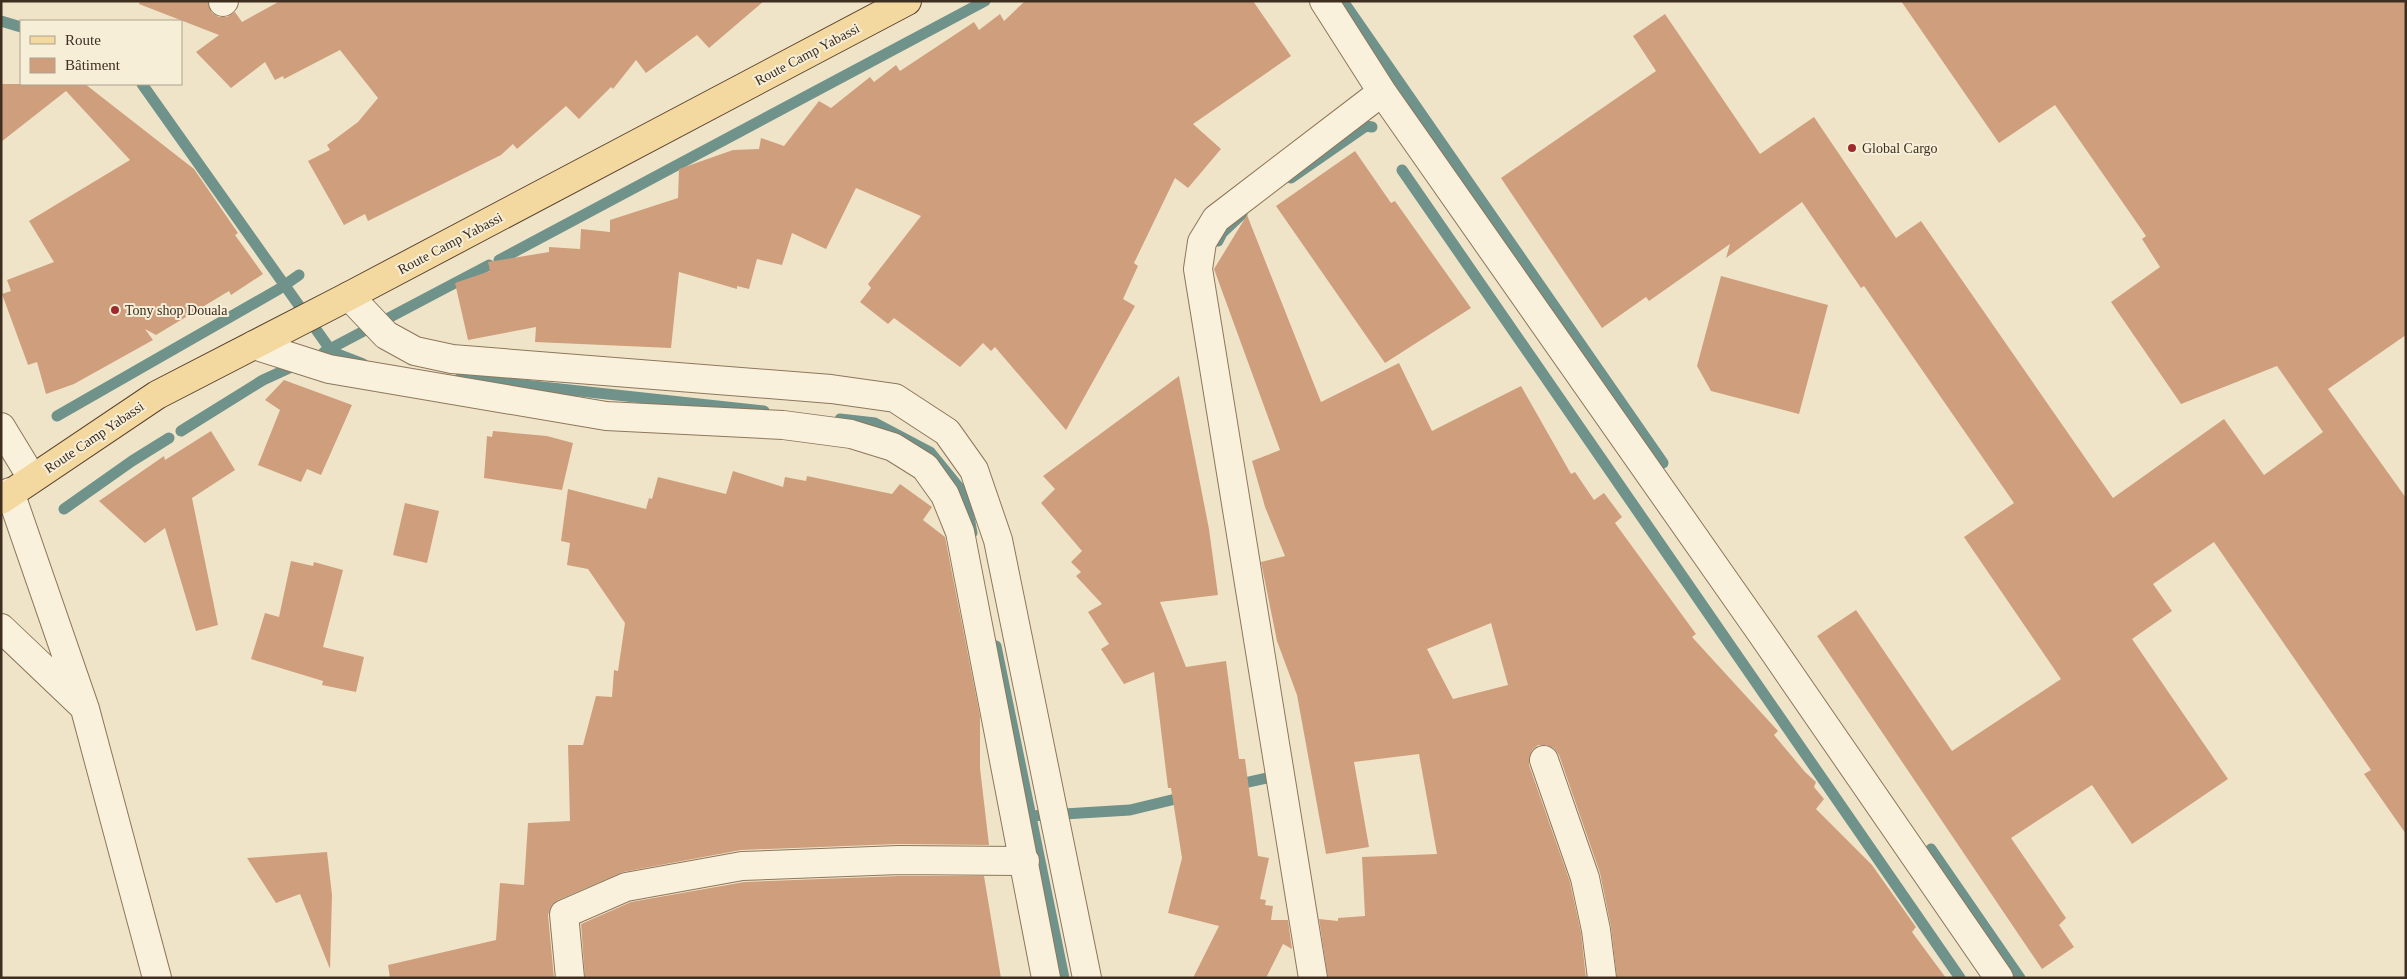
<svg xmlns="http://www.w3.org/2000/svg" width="2407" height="979" viewBox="0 0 2407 979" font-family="'Times New Roman',serif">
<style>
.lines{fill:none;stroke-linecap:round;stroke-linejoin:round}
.stream{stroke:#6f938a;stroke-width:11}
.building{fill:#cf9f7d;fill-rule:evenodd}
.minor-casing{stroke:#8d765c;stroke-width:30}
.major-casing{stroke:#5b4430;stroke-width:30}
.minor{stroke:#faf1dc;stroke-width:28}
.major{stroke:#f3d9a0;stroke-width:28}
.poi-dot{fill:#9e2a2b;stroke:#f7eed8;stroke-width:2}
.labels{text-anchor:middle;stroke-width:4;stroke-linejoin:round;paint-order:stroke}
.street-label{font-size:14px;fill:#3d2e20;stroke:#f7eed8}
.poi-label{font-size:14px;fill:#3d2e20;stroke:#f7eed8;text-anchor:start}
</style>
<rect width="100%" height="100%" fill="#f0e4c8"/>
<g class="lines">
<path class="stream" d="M1343,1L1663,463
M1,21L21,27
M142,84L332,352L363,364
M1402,170L1960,978
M1291,178L1366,126L1372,127
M1218,241L1222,233L1242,214
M499,260L985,1
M324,352L489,265
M460,378L764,411
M57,416L279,289L299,275
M840,419L875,423L930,452L965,495L972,533
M181,431L263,380L298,364
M64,509L132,461L169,438
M996,646L1064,978
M1235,785L1280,775
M1031,816L1130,810L1188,796
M1931,849L2020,978"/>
</g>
<path class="building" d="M140,1H208L212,13L219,17H227L235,12L242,22L280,1H764L709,48L697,35L646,73L636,60L613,89L611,87L579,119L566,106L517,149L513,144L501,155L368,221L365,214L344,225L308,161L330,150L327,145L358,122L378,98L340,50L284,79L283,76L275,80L265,62L231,88L196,52L219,35L139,4Z
M1025,1H1253L1291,56L1193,124L1221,149L1188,188L1175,178L1134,263L1138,266L1123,299L1135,306L1066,430L995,347L991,351L983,343L960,367L894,318L888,324L860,302L871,288L868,284L921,216L856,188L826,249L792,233L782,265L757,259L749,289L737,286V289L679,272L671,348L535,342L536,327L468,340L455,283L490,271L488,262L549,252V247L580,249L581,229L610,232V220L678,198L679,169L733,150L759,149L761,138L784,146L819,101L831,108L870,77L874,82L896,65L900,71L974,22L979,30L1000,14L1004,21Z
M1901,1H2406V335L2328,389L2406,498V834L2364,774L2371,770L2214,542L2153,584L2172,611L2132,639L2228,779L2132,844L2092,785L2011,838L2066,918L2059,925L2074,947L2042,969L1817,636L1856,610L1952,751L2061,679L1964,537L2014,503L1864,286L1861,288L1802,202L1726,258L1730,244L1649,301L1646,297L1602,328L1501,178L1656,71L1633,36L1665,14L1760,154L1814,117L1896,238L1921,221L2113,498L2224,419L2264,475L2323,432L2277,366L2181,404L2111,302L2160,267L2142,239L2146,236L2055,105L1999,143Z
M1,84H85L194,169L238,233L235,235L263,274L231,295L229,291L156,335L145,329L153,340L74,384L46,394L37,362L28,365L2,294L11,291L7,280L54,262L29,221L130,160L66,91L1,142Z
M1355,151L1391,203L1395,201L1471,308L1385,363L1276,206Z
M1247,215L1321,402L1399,363L1432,431L1521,386L1571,474L1575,472L1594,500L1604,493L1622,517L1615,523L1696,634L1692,637L1778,731L1774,735L1805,772L1816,782L1814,787L1824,799L1816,809L1872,865L1916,927L1912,932L1946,978H1617L1611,927L1600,873L1559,755L1554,748L1546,745H1538L1532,750L1529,758V765L1570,882L1581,933L1586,978H1328L1319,919L1338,921V918L1365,916L1362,857L1437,854L1419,754L1354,762L1369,847L1326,854L1297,695L1277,641L1261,562L1285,556L1265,507L1252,461L1280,450L1214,269ZM1491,623L1508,685L1453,699L1427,649Z
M1721,276L1828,305L1799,414L1711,391L1697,366Z
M1179,376L1209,529L1218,595L1160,602L1186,667L1226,661L1239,759H1245L1258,856L1269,858L1260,899L1266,900L1265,905L1273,906L1271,920H1288L1292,949L1283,944L1266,978H1193L1219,926L1168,913L1182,858L1171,788H1168L1154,672L1124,684L1101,649L1109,644L1088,612L1102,604L1076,576L1081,572L1071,562L1082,551L1041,503L1055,489L1043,476Z
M284,380L352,405L321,475L307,469L301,482L258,465L280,410L265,400Z
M211,431L235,470L192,498L218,625L196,631L165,528L145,543L99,501L164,456L165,460Z
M493,431L547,436L573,443L562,490L484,478L487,436L492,437Z
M733,471L783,487L785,477L806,481L807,476L892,494L900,484L932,507L923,520L945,537L980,716V768L989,845L898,844L741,850L623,872L558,900L551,906L548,915L554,978H390L388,965L496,940L500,883L524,885L528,823L570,821L568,745H583L596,696L612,697L614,670L618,671L625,623L588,569L567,565L570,543L561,541L568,489L646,509L649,498L652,499L658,477L726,494Z
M405,503L439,511L427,563L393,555Z
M291,561L313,566L314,562L343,570L323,647L364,657L356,692L322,685L323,681L251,659L265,613L279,617Z
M327,852L332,895L330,969L300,894L276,903L247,858Z
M899,876H984L1001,978H585L581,924L631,902L744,882Z"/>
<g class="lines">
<defs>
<path id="minor" d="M1324,1L1382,92L1762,634L1999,978
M223,2L224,1
M349,296L386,335L415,351L452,359L831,389L895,398L947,432L974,470L998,540L1087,978
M254,345L329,369L606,416L783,425L851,434L893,447L925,467L945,495L960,532L1046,978
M1,427L32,478
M10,492L85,709L157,978
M1,628L81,704
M1544,760L1585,878L1596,930L1602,978
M570,978L564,914L626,887L742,866L899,860L1025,861
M1313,978L1198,269L1202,242L1216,219L1382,92"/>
<path id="major" d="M1,500L157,395L349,296L907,1"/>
</defs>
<use href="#minor" class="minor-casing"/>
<use href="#major" class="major-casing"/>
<use href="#minor" class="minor"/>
<use href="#major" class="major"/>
</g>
<g class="poi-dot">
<circle cx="1852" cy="148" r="5"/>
<circle cx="115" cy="310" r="5"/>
</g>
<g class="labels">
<g class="street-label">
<text transform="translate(807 54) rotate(-28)" y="5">Route Camp Yabassi</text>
<text transform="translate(450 243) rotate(-28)" y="5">Route Camp Yabassi</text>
<text transform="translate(94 437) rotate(-34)" y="5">Route Camp Yabassi</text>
</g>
<g class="poi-label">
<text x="1862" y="153">Global Cargo</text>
<text x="125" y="315">Tony shop Douala</text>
</g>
</g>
<rect width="2407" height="979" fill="none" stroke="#3d2e20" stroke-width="5"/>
<rect x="20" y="20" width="162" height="65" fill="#f7eed8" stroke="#ada18e"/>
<rect x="30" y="36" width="25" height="8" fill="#f3d9a0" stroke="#ada18e"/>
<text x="65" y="45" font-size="15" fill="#3d2e20">Route</text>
<rect x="30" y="58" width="25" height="15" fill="#cf9f7d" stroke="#ada18e"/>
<text x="65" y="70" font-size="15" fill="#3d2e20">Bâtiment</text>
</svg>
